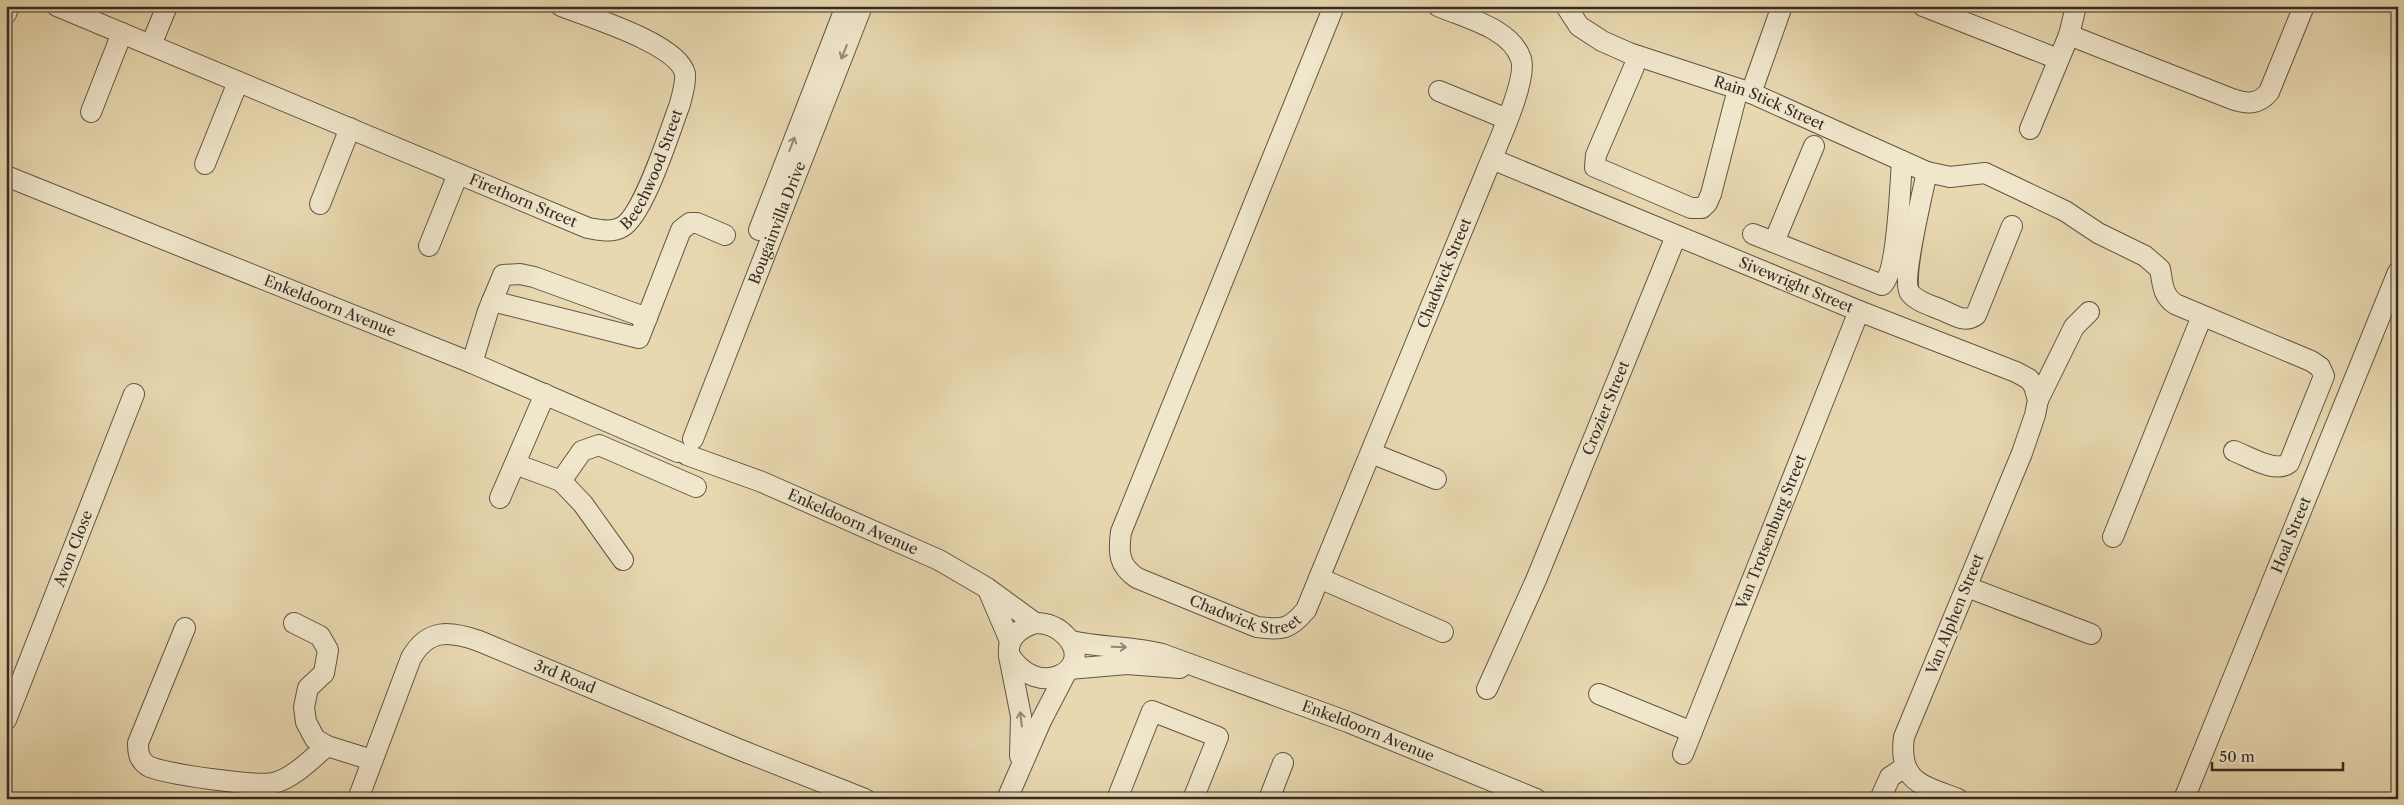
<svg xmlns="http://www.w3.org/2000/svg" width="2404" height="805" viewBox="0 0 2404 805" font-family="'Libre Caslon Text',serif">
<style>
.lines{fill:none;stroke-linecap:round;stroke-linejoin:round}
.minor-casing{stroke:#625646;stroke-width:22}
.minor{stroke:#f0e6cc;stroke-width:20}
.oneway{stroke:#928877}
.labels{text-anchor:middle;stroke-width:4;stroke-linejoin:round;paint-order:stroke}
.street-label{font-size:15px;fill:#352b22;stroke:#f0e6cc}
</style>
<rect width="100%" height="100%" fill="#e8d8b0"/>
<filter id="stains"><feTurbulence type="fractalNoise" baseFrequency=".004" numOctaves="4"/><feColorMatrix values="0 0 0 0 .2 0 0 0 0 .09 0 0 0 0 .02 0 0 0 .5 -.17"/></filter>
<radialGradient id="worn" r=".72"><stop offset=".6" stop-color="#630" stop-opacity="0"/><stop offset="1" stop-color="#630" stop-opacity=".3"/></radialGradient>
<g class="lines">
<defs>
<g id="minor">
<path id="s1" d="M57,6L588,228C600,230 612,233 622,227C644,215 670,130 680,104C682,95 686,84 685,74C679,44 589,17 561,6"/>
<path id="s2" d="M1334,6L1121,532C1118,553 1119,566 1137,578L1257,627C1283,630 1289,630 1306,610C1366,463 1427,316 1487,170C1496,147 1528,80 1521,59C1511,28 1465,18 1438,6"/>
<path id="s3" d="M1566,6L1579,26L1602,41L1629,53L1751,93L1927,172L1950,177L1985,173L2065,211L2098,233L2145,256L2160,269C2163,284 2162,295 2175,304L2311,361L2320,367L2324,376L2289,463C2275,474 2248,456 2234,451"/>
<path d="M1923,6L2058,59"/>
<path d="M6,14L9,6"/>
<path d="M2069,35L2232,99C2247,104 2258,105 2269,92L2304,6"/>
<path d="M151,45L167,6"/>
<path d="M1634,67L1596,155L1595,167L1691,208H1702L1707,203L1711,194L1738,89"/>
<path d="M1439,91L1507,119"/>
<path d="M1751,93L1782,6"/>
<path d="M91,112L122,33"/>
<path d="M2030,129L2069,35L2076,6"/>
<path id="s4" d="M1492,159L1859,311L2016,372L2029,379L2034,386L2038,400L2035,415L2022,453L1904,737C1898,782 1922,785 1958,799"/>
<path d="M205,164L238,82"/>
<path d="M1927,172C1923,191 1901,281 1910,293C1918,303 1934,306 1944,311C1956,316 1965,323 1976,315L2012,226"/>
<path id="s5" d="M6,176L472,363L678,452"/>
<path d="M320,204L350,128"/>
<path d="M759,230L846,6"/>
<path d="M1753,234L1882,285C1898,273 1900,185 1902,161"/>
<path d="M1774,242L1814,146"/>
<path d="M429,246L458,174"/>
<path d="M492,301L639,338L681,230L690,223H697L725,235"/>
<path d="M472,363L488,311L503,275L520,274L534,277L647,318"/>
<path d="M2038,400L2074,327L2089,312"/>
<path id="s6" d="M693,439L862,6"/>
<path d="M1371,453L1436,479"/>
<path id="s7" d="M687,455L762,482L939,560L987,588L1035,623"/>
<path d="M515,464L561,481L583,504L623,560"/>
<path d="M561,481L582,451L599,445L696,487"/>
<path d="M500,498L545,394"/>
<path d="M2113,537L2202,316"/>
<path d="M1319,578L1443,632"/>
<path d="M1967,587L2091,634"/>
<path d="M989,592L1010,641"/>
<path d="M294,623L320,636L328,650L324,673L308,688L304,707L306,722L315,739L327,746L372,760"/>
<path d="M1035,623C1047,623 1057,626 1066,636C1097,669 1037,702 1009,654C1007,637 1020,628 1035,623Z"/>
<path d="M185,628L138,743C138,753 139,760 148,766C162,774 259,787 274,783C295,777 311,759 327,746"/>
<path id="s8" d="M1071,641C1101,648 1132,646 1162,654L1348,722L1536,799"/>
<path d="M1009,656L1021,716L1020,756"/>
<path d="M1069,669L1127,664L1180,668"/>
<path id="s9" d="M1487,689L1536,580L1676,236"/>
<path d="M1599,694L1692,732"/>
<path id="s10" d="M6,720L134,394"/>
<path id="s11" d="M1683,754L1859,311"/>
<path id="s12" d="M358,799L411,658C428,628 450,631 479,641L738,749L865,799"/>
<path d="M1007,799L1041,721L1066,673"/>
<path d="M1117,799L1152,711L1218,737L1193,799"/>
<path d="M1269,799L1283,763"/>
<path d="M1880,799L1890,777L1905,767"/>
<path id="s13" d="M2184,799L2398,272"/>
</g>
</defs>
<use href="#minor" class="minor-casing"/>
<use href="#minor" class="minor"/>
</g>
<defs><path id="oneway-shaft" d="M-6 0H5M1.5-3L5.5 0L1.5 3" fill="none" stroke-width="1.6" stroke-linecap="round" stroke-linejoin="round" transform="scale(1.25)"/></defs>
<g class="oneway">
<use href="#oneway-shaft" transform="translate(844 52) rotate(112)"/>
<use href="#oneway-shaft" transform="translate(792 144) rotate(-69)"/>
<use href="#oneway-shaft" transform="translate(1119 647) rotate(2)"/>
<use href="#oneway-shaft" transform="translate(1021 719) rotate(-97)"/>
</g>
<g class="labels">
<g class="street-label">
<text dy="5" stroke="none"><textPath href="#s3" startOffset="230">Rain Stick Street</textPath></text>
<text dy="5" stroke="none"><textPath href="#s1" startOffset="676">Beechwood Street</textPath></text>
<text dy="5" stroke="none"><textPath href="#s1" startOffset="505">Firethorn Street</textPath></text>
<text dy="5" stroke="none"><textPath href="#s6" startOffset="232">Bougainvilla Drive</textPath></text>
<text dy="5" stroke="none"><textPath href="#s2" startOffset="1169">Chadwick Street</textPath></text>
<text dy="5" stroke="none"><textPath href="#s4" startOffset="329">Sivewright Street</textPath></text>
<text dy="5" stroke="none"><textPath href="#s5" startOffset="349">Enkeldoorn Avenue</textPath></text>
<text dy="5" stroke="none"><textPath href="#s9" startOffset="305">Crozier Street</textPath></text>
<text dy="5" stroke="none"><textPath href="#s7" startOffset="179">Enkeldoorn Avenue</textPath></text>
<text dy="5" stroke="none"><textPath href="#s11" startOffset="239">Van Trotsenburg Street</textPath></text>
<text dy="5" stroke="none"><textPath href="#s13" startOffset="285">Hoal Street</textPath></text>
<text dy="5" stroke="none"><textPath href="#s10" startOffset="184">Avon Close</textPath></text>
<text dy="5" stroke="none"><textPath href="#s2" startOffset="736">Chadwick Street</textPath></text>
<text transform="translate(1955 614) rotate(-68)" y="5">Van Alphen Street</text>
<text dy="5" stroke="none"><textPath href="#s12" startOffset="322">3rd Road</textPath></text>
<text dy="5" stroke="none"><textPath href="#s8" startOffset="312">Enkeldoorn Avenue</textPath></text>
</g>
</g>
<rect width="2404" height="805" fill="none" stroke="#e8d8b0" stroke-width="25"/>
<rect x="8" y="8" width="2389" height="790" fill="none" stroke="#352b22" stroke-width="2.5"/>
<rect x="12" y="12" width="2379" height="780" fill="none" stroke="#352b22"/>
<path d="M2212 762v8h131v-8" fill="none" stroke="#352b22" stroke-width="2.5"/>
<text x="2219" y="762" font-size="15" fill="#352b22" stroke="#f0e6cc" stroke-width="4" paint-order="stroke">50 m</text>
<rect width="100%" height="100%" filter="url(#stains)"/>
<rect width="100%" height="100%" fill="url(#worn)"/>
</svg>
